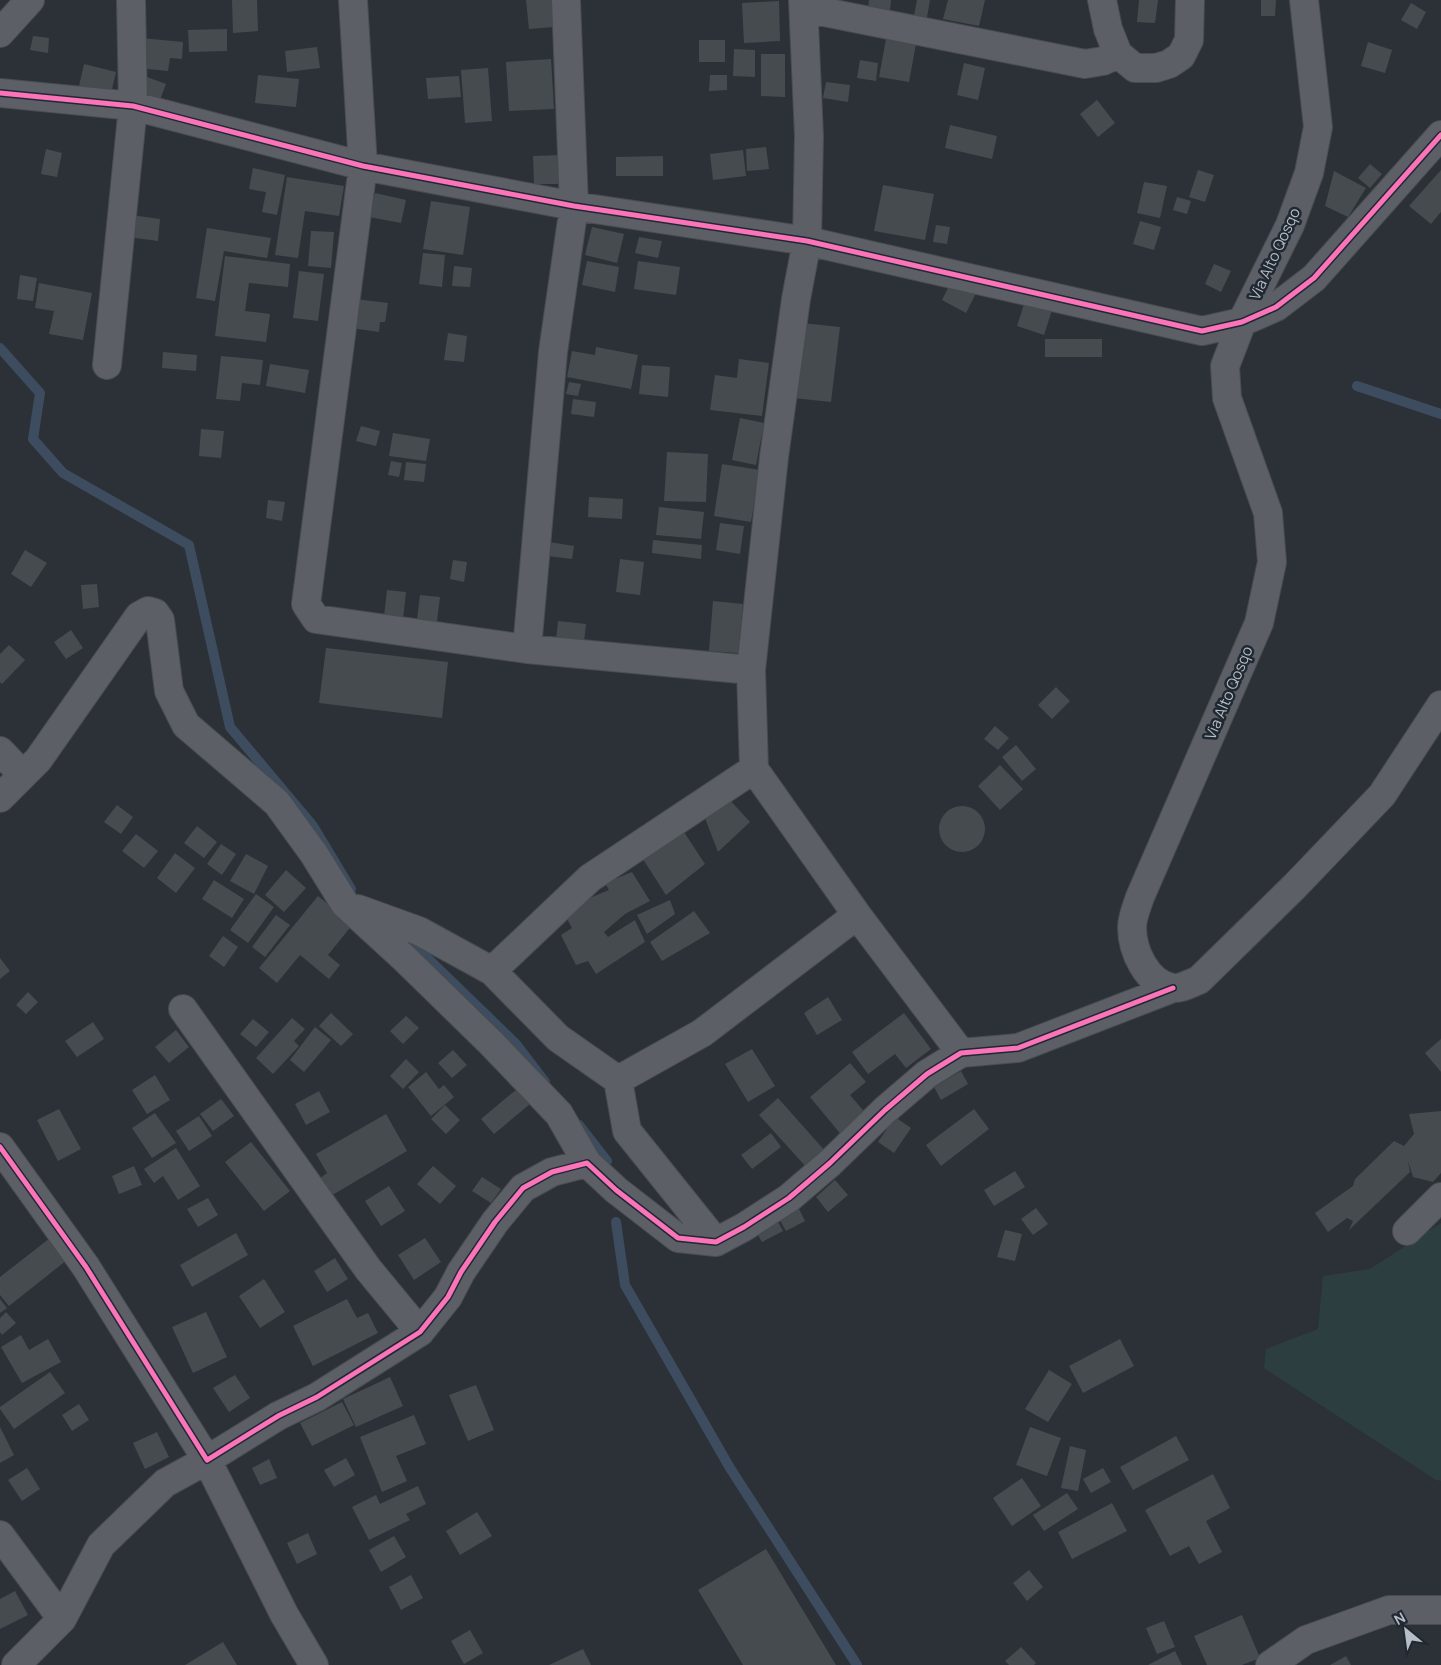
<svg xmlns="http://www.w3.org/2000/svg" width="1441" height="1665" viewBox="0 0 1441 1665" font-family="Manrope,sans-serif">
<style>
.green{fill:#2c3e3f}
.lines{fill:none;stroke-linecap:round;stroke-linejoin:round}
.stream{stroke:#3d4d5f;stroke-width:10}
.building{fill:#464b50}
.minor-casing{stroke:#484c50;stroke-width:30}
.minor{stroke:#5c6066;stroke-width:28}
.cycleway-casing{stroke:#202832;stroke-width:8}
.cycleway{stroke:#fb73b8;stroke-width:5}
.labels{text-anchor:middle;stroke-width:5;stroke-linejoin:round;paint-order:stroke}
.street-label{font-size:15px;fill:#b7bec8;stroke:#202832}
</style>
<rect width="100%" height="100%" fill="#2c3137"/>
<path class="green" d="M1441,1223V1481L1436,1480L1264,1368L1266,1349L1318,1329L1323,1276L1370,1269Z"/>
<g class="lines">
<path class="stream" d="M0,348L40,393L33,439L63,473L189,545L230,727L313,826L351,889
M1357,386L1441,414
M413,944L516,1044L545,1082
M579,1125L607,1161
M616,1222L625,1285L730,1468L857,1665"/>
</g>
<path class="building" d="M232,0H257L258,31L233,33Z
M526,0H551L554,27L529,29Z
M869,0H891L889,22L867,20Z
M917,0H930L926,23L913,21Z
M948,0H985L979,26L943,19Z
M1139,0H1158L1155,23L1137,22Z
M1261,0H1276L1275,16H1261Z
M779,1L780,41L744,43L742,3Z
M1411,3L1426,12L1417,29L1401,20Z
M227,29V51L189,52L188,30Z
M33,36L49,38L48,53L30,50Z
M141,38L183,42L182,59L170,58L168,71L138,68Z
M886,39L916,44L909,82L879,77Z
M699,40H725V62H699Z
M1368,42L1392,50L1385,73L1361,66Z
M317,47L320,68L287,72L285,51Z
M734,49L755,50V77L733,76Z
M761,54H785V97L761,96Z
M551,59L554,109L509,111L506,62Z
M860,60L878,63L876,81L857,78Z
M964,63L985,68L978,100L957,95Z
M84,64L116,72L109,102L77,95Z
M488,68L492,121L465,123L461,70Z
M258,75L299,79L296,107L255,103Z
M710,75H727V90L709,91Z
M459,76L461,97L428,99L426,78Z
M147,77L166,84L158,105L139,98Z
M826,82L850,85L848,102L823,98Z
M1097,100L1115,123L1098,137L1080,114Z
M950,125L997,136L992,159L945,148Z
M766,147L769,169L747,171L746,149Z
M46,149L62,153L57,177L41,174Z
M743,150L746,176L713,180L710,154Z
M561,155L562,184H534L533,156Z
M663,156V176H616V157Z
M1370,164L1382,174L1370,188L1358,178Z
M253,168L285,175L277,215L262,212L266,192L249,189Z
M1198,170L1214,175L1205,202L1189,197Z
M1441,170V212L1431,224L1409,206Z
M1334,171L1366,188L1348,217L1325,206Z
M287,177L344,186L339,216L305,211L298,258L275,255Z
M1144,182L1167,186L1160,218L1137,213Z
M883,185L934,194L925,240L874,231Z
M375,193L406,200L401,223L369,217Z
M1177,197L1191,201L1187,214L1173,210Z
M431,201L470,207L463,255L423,249Z
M131,215L160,219L158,241L128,237Z
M1140,221L1161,227L1154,250L1133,244Z
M936,225L950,227L947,244L933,242Z
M592,227L624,234L617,263L585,255Z
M207,228L271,238L267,258L224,251L215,301L196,298Z
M311,231L334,232L331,268L308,266Z
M639,237L662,241L658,258L635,253Z
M423,253L445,255L442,287L419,284Z
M225,256L290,264L288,287L249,283L245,311L270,314L266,342L215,336Z
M587,261L619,267L615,292L582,285Z
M638,261L680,267L676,295L634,289Z
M1214,264L1231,271L1221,292L1205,284Z
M454,266L472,268L470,287L452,286Z
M299,271L324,274L318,321L293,318Z
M20,275L37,278L33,301L17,299Z
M954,276L978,289L966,313L942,300Z
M39,283L92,293L83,340L49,334L54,311L35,308Z
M347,298L388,303L385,322H380L379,332L344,327Z
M1026,298L1053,307L1044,335L1017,326Z
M802,323L840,327L831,402L793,398Z
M448,333L467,336L464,362L444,360Z
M1045,339H1102V357H1045Z
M596,347L638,355L631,389L567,377L572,351L595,355Z
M163,352L197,355L196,371L162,368Z
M221,356L263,360L260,385L242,383L240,401L216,399Z
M739,359L769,363L762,416L710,410L715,375L737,378Z
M270,364L309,370L305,393L266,386Z
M642,365L670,367L668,397L639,394Z
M569,382L581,384L578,396L566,394Z
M573,399L596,402L594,417L571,414Z
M740,418L764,423L756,465L732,460Z
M361,426L380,431L376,446L356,441Z
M201,429L224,431L221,458L199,456Z
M393,433L430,439L426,461L389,456Z
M667,452L708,454L706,502L664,501Z
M391,461L402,463L399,477L388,475Z
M406,462L426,464L424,482L404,480Z
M722,464L760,470L751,522L714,516Z
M589,497L623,499L622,519L588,517Z
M268,500L285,502L282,521L266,518Z
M659,507L704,512L701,539L656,535Z
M720,523L744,526L740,554L716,550Z
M653,540L702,545L701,559L652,553Z
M549,542L574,546L572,559L547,556Z
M25,550L47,563L31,587L11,574Z
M620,559L644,562L640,595L616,592Z
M453,560L467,562L464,582L450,579Z
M97,584L99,607L83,609L81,585Z
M387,590L406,592L402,628L383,626Z
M420,595L440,597L436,629L416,627Z
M713,601L743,604L738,653L709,651Z
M558,621L586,624L584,642L556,640Z
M71,630L83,648L66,659L54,642Z
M9,645L25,660L2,684L0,682V654Z
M326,648L448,662L442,718L319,703Z
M1056,687L1070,701L1052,719L1038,705Z
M995,726L1009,738L998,750L984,739Z
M1016,745L1036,769L1022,781L1002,757Z
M1000,765L1023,789L1000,810L978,786Z
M729,799L750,822L718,852L703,813Z
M117,805L133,817L121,834L104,822Z
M939 829a23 23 0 1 1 46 0a23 23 0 1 1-46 0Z
M197,826L217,842L204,858L184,843Z
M684,832L705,864L666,895L641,856Z
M136,834L158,851L144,868L122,851Z
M221,844L236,854L222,875L207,864Z
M175,853L195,868L176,893L157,878Z
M246,854L268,866L254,894L230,881Z
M286,870L306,888L284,912L265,895Z
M632,872L650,901L625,914L604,932L608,937L635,920L645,942L596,974L588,961L576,965L561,935L572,928L565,915L585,900L609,890L605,883Z
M214,880L244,899L232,918L202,899Z
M256,894L274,907L248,943L230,930Z
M318,896L353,924L328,955L340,965L329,979L300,955L277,983L259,968Z
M670,900L675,914L647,934L637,915Z
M694,911L710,933L662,961L650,942Z
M276,915L290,925L265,957L252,947Z
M223,936L238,947L224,967L209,956Z
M0,958L10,971L0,979Z
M28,992L38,1002L26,1014L16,1005Z
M828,997L842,1020L817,1035L804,1013Z
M331,1013L353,1034L341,1046L319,1026Z
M904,1013L931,1049L906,1068L895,1054L868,1074L852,1052Z
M406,1016L419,1028L403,1044L390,1031Z
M292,1018L305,1029L294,1041L299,1046L273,1074L256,1058Z
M253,1019L269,1032L256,1047L240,1034Z
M93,1022L104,1039L77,1057L65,1041Z
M315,1027L331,1040L304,1072L290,1060Z
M176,1030L189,1047L169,1063L155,1047Z
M1441,1039V1072L1425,1053Z
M752,1049L775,1086L748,1102L725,1064Z
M453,1050L467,1065L452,1078L438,1063Z
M406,1059L419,1072L403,1089L390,1076Z
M850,1063L866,1082L850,1095L868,1116L843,1137L810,1097Z
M961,1071L968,1084L941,1100L934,1087Z
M426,1072L439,1089L444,1085L454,1097L431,1116L408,1087Z
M155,1075L170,1100L147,1114L132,1090Z
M523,1084L536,1099L494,1134L481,1119Z
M319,1091L330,1112L306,1125L295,1104Z
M778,1098L826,1152L807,1168L759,1115Z
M221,1099L234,1116L213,1131L200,1114Z
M445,1105L460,1120L446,1134L431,1119Z
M59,1109L81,1149L58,1161L37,1120Z
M974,1109L989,1129L941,1166L926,1145Z
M1441,1111V1173L1433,1182L1413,1177L1408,1161L1410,1172L1349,1230L1353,1221L1347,1218L1328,1232L1315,1213L1353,1186L1355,1179L1394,1141L1404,1146L1414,1134L1409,1114Z
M155,1113L176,1143L152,1158L132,1128Z
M386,1114L407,1151L329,1197L319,1179L327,1173L316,1154Z
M199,1116L212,1136L189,1151L176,1131Z
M895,1117L911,1128L894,1153L878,1142Z
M771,1133L781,1147L752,1169L741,1155Z
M251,1142L290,1191L264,1211L225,1162Z
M176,1148L200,1186L178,1200L163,1176L154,1183L144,1169Z
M134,1166L142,1185L119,1194L112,1176Z
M433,1166L456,1186L440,1204L417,1184Z
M1015,1171L1025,1187L994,1206L984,1190Z
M482,1177L501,1189L491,1203L472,1191Z
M835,1180L848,1195L828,1212L816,1197Z
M389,1186L405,1211L381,1226L365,1201Z
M208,1198L218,1215L198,1227L187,1209Z
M797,1205L805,1221L786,1231L777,1215Z
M1036,1208L1048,1224L1033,1235L1021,1219Z
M775,1216L783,1231L762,1242L754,1228Z
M1005,1230L1022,1234L1015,1261L997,1257Z
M236,1233L248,1255L192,1287L180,1265Z
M50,1238L67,1260L9,1306L0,1295V1277Z
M425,1238L441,1262L414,1280L398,1255Z
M335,1258L348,1279L327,1292L314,1271Z
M264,1279L285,1312L260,1328L239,1296Z
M0,1299L7,1308L0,1313Z
M347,1299L357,1318L368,1313L378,1333L313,1366L293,1326Z
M6,1312L16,1323L2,1335L0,1332V1318Z
M206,1312L227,1357L193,1373L172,1327Z
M21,1335L29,1350L48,1339L61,1362L22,1383L1,1347Z
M1120,1339L1134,1366L1083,1393L1069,1366Z
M1049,1370L1072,1384L1048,1422L1025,1409Z
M50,1372L65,1393L14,1429L0,1409V1407Z
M235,1375L250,1398L229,1412L213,1388Z
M390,1377L403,1406L356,1427L343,1399Z
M476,1385L494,1430L468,1441L449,1395Z
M342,1402L354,1425L312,1446L300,1423Z
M79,1404L89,1420L72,1431L62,1415Z
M414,1415L426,1444L396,1456L407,1481L382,1492L360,1437Z
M0,1427L14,1455L0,1463Z
M1030,1427L1061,1438L1047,1476L1016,1465Z
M157,1432L169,1457L145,1469L133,1443Z
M1176,1436L1189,1460L1133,1490L1120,1467Z
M1070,1446L1086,1450L1078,1491L1061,1488Z
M346,1458L355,1475L334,1487L324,1470Z
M269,1459L277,1478L260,1485L252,1468Z
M27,1468L40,1489L22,1501L8,1480Z
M1103,1468L1111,1482L1091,1493L1083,1479Z
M1213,1474L1230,1508L1206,1521L1222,1552L1199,1564L1189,1546L1170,1556L1145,1510Z
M1022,1478L1041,1506L1012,1526L993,1498Z
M418,1486L426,1504L406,1514L410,1520L369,1540L352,1507L376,1495L380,1504Z
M1067,1493L1078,1509L1044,1531L1033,1515Z
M1112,1503L1127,1531L1072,1559L1058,1532Z
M477,1512L492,1536L460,1555L446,1531Z
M308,1533L317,1554L297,1564L287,1543Z
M394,1536L406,1557L381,1572L369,1550Z
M766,1549L836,1665H743L698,1590Z
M1029,1570L1043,1587L1027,1601L1013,1583Z
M411,1575L423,1598L401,1610L389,1587Z
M15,1591L28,1615L0,1629V1599Z
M1242,1615L1260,1658L1242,1665H1207L1194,1636Z
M1164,1621L1175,1647L1157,1654L1146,1628Z
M470,1630L483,1653L464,1664L451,1641Z
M223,1642L237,1665H185Z
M1021,1647L1036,1663L1034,1665H1009L1005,1661Z
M583,1649L591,1665H549Z
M1175,1651L1182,1665H1148Z
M1346,1656L1351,1665H1330Z"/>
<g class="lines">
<defs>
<path id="minor" d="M353,0L363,166L306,604L316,619L527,649L751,670
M803,0L809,136L807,241L796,299L774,457L751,670L754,769L857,915L961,1053
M1102,0L1108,29L1118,54L1135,68H1156L1169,64L1181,56L1189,40L1190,0
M1304,0L1318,127L1309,173L1290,225L1242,322L1225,366L1227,398L1268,513L1272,562L1259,623L1140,897C1137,906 1132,918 1132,927C1132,951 1147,984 1173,988C1181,989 1191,983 1199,980L1295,886L1382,795L1441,705
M804,8L1085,64L1103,61L1118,54
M0,33L30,0
M0,93L133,106L363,166L574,206L807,241L1202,331L1242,322L1276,307L1314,278L1441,135
M107,365L133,106L131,0
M527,649L553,352L574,206L566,0
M0,751L23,775
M0,798L38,760L139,616L148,611L155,613L160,620L169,691L186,725L277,803L314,854L345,904L405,959L491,1043L559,1114L587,1163
M358,909L419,931L492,971L558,1038L618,1080L627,1131L716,1242
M492,971L590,878L754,769
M183,1009L368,1269L420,1332
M618,1080L702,1033L857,915
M0,1147L86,1267L207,1460L278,1416L317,1397L420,1332L448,1297L461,1272L495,1222L523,1188L552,1172L587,1163L616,1190L678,1238L716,1242L744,1227L789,1198L830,1163L885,1110L927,1074L961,1053L1018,1048L1173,988
M1407,1231L1441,1197
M0,1535L62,1619
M16,1665L62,1619L101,1545L165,1483L207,1460L284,1614L314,1665
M1270,1665L1306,1640L1389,1610H1441"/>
</defs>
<use href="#minor" class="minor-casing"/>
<use href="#minor" class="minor"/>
<defs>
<path id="cycleway" d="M0,93L133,106L363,166L574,206L807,241L1202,331L1242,322L1276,307L1314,278L1441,135
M0,1147L86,1267L207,1460L278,1416L317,1397L420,1332L448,1297L461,1272L495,1222L523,1188L552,1172L587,1163L616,1190L678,1238L716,1242L744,1227L789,1198L830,1163L885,1110L927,1074L961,1053L1018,1048L1173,988"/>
</defs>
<use href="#cycleway" class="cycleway-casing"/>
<use href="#cycleway" class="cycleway"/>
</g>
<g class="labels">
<g class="street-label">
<text transform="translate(1275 254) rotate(-65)" y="5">Via Alto Qosqo</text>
<text transform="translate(1229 693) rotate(-67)" y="5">Via Alto Qosqo</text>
</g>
</g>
<g transform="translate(1406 1630) rotate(331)" stroke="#202832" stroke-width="4" paint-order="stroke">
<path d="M0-4L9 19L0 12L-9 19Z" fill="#b7bec8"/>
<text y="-8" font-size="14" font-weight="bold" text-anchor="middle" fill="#b7bec8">N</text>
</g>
</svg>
